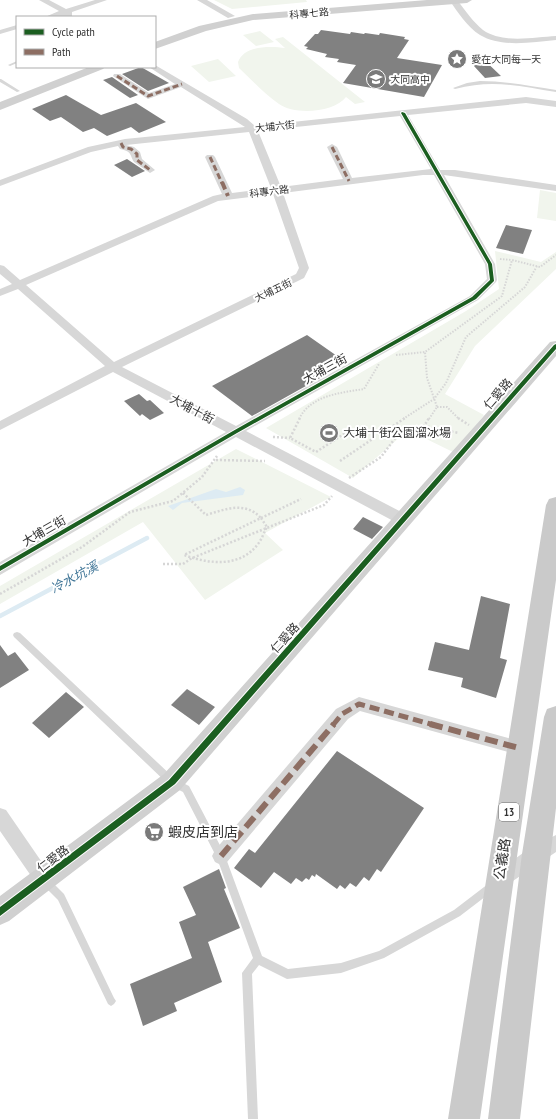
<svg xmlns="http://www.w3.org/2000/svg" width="556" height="1119" viewBox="0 0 556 1119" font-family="'PT Sans Narrow','Noto Sans TC',sans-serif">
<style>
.green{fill:#f1f5ed}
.water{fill:#ddebf3}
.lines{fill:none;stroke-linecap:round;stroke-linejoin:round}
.stream{stroke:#ddebf3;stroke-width:4.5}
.building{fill:#818181}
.path-far1{stroke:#d6d6d6;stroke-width:2;stroke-dasharray:1.5 1.5;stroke-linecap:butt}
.path{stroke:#d6d6d6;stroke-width:2.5;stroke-dasharray:2 2;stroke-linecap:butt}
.lane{fill:#d7d7d7;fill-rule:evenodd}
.street{fill:#d7d7d7;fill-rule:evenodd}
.secondary{fill:#d0d0d0;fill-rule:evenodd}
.primary{fill:#cacaca;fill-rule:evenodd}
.quiet-far3{stroke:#8d6e63;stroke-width:3;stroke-dasharray:6 3;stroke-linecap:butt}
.quiet-far2{stroke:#8d6e63;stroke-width:4;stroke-dasharray:8 4;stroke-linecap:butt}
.quiet-far1{stroke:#8d6e63;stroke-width:5;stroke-dasharray:10 5;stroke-linecap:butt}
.quiet{stroke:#8d6e63;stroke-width:6;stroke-dasharray:13 6;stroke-linecap:butt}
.cycleway-casing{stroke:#fff;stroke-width:2}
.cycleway{fill:#1b5e20;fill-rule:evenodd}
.labels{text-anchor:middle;stroke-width:4;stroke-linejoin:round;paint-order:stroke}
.far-street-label{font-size:10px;fill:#333;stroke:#fff}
.far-poi-label{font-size:10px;fill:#333;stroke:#fff;text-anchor:start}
.shield{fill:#fff;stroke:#707070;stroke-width:1}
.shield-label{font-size:11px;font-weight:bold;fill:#333}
.street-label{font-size:12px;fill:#333;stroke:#fff}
.poi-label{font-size:12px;fill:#333;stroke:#fff;text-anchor:start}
.water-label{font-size:13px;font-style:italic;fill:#3f7597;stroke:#fff}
.near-poi-label{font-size:14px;fill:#333;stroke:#fff;text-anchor:start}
.near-street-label{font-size:14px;fill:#333;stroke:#fff}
</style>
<rect width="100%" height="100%" fill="#fff"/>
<path class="green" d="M214,0H306L307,2L232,9Z
M260,31L274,42L256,46L243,35Z
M283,37L365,102L355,104L346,97C334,113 294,115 279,104C264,94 252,80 239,68L238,62C244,45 271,46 285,48L275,39Z
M218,59L236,76L209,82L191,66Z
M540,190L556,193V221L537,218Z
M495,251L541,262L556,252V269L475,346L445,394L484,415L455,453L408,430L353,478L266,428L466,311L499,289Z
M236,449L331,497L265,533L283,550L205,600L143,522L0,604V586Z"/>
<path class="water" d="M240,487L245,490L243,495L182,503L173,510L168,506L216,489L226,492Z"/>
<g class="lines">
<path class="stream" d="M0,616L147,538"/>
</g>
<path class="building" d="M321,30L350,34L351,32L364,34L365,33L379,35L380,33L405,37L404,39L409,40L397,58L442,65L424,97L343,83L356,65L337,62L339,59L325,57L327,54L306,49L308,47L304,46L315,34H318Z
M480,56L501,76L485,78L474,66Z
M141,67L169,83L148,91L122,74Z
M112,77L138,95L130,98L103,80Z
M66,95L101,115L136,103L166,122L139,133L131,127L107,136L94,128L83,132L61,117L50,121L32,109Z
M127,159L145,171L132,177L114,165Z
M506,225L532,230L523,254L496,248Z
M307,335L347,363L252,416L212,386Z
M139,394L147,401L150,400L164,413L150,420L142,414L140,416L124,401Z
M363,517L383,527L372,539L353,529Z
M481,596L510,604L500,658L507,660L496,698L461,687L463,678L428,670L435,642L469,650Z
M0,645L8,656L15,652L29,670L0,688Z
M187,689L215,707L199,725L171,705Z
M66,692L84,707L49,738L32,723Z
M337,751L424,808L381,872L377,869L369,881L364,877L356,887L350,883L345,889L340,885L337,889L316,874L315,877L312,875L309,880L306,878L302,882L296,878L291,884L274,872L261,888L234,868L249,849L255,853Z
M219,869L226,888L224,889L240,928L208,942L222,982L174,1003L177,1011L143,1026L130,984L192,958L179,922L196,915L183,887Z"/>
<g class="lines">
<path class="path-far1" d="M500,259L512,260
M396,355L425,352
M437,407H447L459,419
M299,419C311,395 340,393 364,389L379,364
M403,419L434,399L446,383L466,337L525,287L537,266
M429,419L437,407L427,378L425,352L502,296L512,260L540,267L556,255"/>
<path class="path" d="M300,418L290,438L316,452L347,432L372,430
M458,418L469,425
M393,426L405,418
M424,426L459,433
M273,437L290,438
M216,460L265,461
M340,461L374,438
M349,478L381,457L396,437L424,426L429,418
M183,493L206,515C226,509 245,501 261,518
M261,518L267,527C264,532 262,539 258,544C240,568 209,564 184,555Z
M261,518L301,499
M163,564H183L192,558L324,505L332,496
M0,594L82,547L130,512L173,501L202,477L217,456"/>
<path class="lane" d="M17,61V63L10,66L8,65Z
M0,79H1L20,91L17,92L0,82Z
M480,81C506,81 531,86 556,90V92C519,86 492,79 455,89L453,88L467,83Z
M17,632L20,633L175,779L189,786L224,853L262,956L288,969L341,963L379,951L454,910L488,884L491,883L494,884L495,887L494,890L460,916L384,958L341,973L287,979L259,965L252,974L258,1119H248L242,973L253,958L217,858L183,792L169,785L14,637L13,635L14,633Z
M45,877L48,878L64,894L114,998L116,1001L114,1004L111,1006L108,1004L58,900L42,884L41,881L42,878Z"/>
<path class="street" d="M39,0H49L66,9L95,0H107L72,12V16C64,17 54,17 45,17L59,11Z
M197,0H207L235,16L228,18Z
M449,0H457C465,10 473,22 483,30C503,44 534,37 556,36V40C532,42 502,48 480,35C467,27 458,12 449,0Z
M17,25V29L0,34V30Z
M155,65L247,119L255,126L526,97L556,101V107L526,103L408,115L440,170H455L556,185V191L444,175L495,264L497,280L496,282L478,300L246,431L409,516L411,520L409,524L404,525L399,524L236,437L0,575V562L226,432L113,372L0,430V421L105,366L18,289L0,296V289L12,284L0,274V265L4,266L20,280L213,196L222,194L205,157L207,155H213L215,157L232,193L271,188L249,132L126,145L134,147L140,152L142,159L155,170L150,173L134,162C129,153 132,152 120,149L118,146L91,152L0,186V180L88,147L125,139L245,127L181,87L148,99L113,76L114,74H120L149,93L175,84L149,67H155ZM400,116L431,169L352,178L337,147L332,144L327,147L343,179L281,187L258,131ZM423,175H434L485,264L487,279L470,296L236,426L122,367L304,278L309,268L283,193ZM273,194L299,268L296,274L114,362L26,285L218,201Z
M359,697L519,741L525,743L527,748L525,753L519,755L360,711L348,719L227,862L221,865L215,862L212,856L215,850L336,709Z
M0,808L6,810L50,874L53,880L50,886L44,889L38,886L0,831Z
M556,835V852L507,885L501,888L495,885L492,879L495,873L530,848Z"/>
<path class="secondary" d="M427,0H472L467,3L253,20L206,31L155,49V42L199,26L253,14Z
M89,67H105L103,69L0,110V102Z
M556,341V356L180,790L9,921L0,925V896L164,774L550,342Z"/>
<path class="primary" d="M556,497V580L480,1119H448L546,505L549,499Z
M556,706V808L520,1119H488L522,854L544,717L547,709Z"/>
<path class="quiet-far3" d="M117,76L148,96L182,84
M121,143L123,147L131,149L137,154V160L150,170
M332,147L349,181
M210,157L222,183"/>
<path class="quiet-far2" d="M222,182L228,196"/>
<path class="quiet-far1" d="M333,725L342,714L359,704L434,725"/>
<path class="quiet" d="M430,724L519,748
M221,856L334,724"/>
<defs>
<path id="cycleway" d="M402,112L405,113L492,264L494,281L476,299L237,433L0,571V566L233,431L472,297L490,280L488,264L401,113Z
M556,344V349L175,784L0,916V907L169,780L554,345Z"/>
</defs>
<use href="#cycleway" class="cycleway-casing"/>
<use href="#cycleway" class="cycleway"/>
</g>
<defs>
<symbol id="sight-disc" viewBox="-11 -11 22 22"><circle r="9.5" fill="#7a7a7a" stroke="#fff"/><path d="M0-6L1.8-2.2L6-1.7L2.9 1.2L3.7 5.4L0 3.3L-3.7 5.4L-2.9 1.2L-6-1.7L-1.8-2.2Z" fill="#fff"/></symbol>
<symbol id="school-disc" viewBox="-11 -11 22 22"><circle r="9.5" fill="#7a7a7a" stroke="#fff"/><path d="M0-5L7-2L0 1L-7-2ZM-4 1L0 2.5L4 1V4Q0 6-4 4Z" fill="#fff"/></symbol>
<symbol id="stadium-disc" viewBox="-11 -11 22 22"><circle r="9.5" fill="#7a7a7a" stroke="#fff"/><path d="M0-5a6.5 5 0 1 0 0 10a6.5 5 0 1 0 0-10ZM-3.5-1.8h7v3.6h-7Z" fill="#fff"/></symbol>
<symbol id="supermarket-disc" viewBox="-11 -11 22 22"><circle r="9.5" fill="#7a7a7a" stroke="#fff"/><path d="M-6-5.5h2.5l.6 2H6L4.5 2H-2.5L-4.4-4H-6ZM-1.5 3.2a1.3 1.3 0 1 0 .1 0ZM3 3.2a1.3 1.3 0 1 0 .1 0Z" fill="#fff"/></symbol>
</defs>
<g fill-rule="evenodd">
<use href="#sight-disc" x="446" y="48" width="22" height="22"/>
<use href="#school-disc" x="365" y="68" width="22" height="22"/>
<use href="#stadium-disc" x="318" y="422" width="22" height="22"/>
<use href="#supermarket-disc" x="143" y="821" width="22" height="22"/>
</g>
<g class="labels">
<g class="far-street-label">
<text transform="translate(309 13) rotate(-5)" y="4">科專七路</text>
<text transform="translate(275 126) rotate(-6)" y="4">大埔六街</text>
<text transform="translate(269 191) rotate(-7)" y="4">科專六路</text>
<text transform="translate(273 290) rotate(-26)" y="4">大埔五街</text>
</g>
<g class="far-poi-label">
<text x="471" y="63">愛在大同每一天</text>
<text x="390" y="83">大同高中</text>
</g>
<rect class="shield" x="499" y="803" width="20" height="18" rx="3"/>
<g class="shield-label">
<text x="509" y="816">13</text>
</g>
<g class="street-label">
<text transform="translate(325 369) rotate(-29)" y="4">大埔三街</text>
<text transform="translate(498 394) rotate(-49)" y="4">仁愛路</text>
<text transform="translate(192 409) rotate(28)" y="4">大埔十街</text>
<text transform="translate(44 531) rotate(-30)" y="4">大埔三街</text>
<text transform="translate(285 638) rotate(-48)" y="4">仁愛路</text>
<text transform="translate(53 859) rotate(-37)" y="4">仁愛路</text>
</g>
<g class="poi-label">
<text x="343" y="437">大埔十街公園溜冰場</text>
</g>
<g class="water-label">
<text transform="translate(74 577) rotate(-28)" y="5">冷水坑溪</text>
</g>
<g class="near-poi-label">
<text x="168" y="837">蝦皮店到店</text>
</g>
<g class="near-street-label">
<text transform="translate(502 859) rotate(-81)" y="5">公義路</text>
</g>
</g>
<rect x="16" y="16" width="140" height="52" fill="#ffffff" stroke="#adadad"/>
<rect x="24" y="29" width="20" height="6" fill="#1b5e20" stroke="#adadad"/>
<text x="52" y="36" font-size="12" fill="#333333">Cycle path</text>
<rect x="24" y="49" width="20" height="6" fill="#8d6e63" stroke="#adadad"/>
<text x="52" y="56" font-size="12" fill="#333333">Path</text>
</svg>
